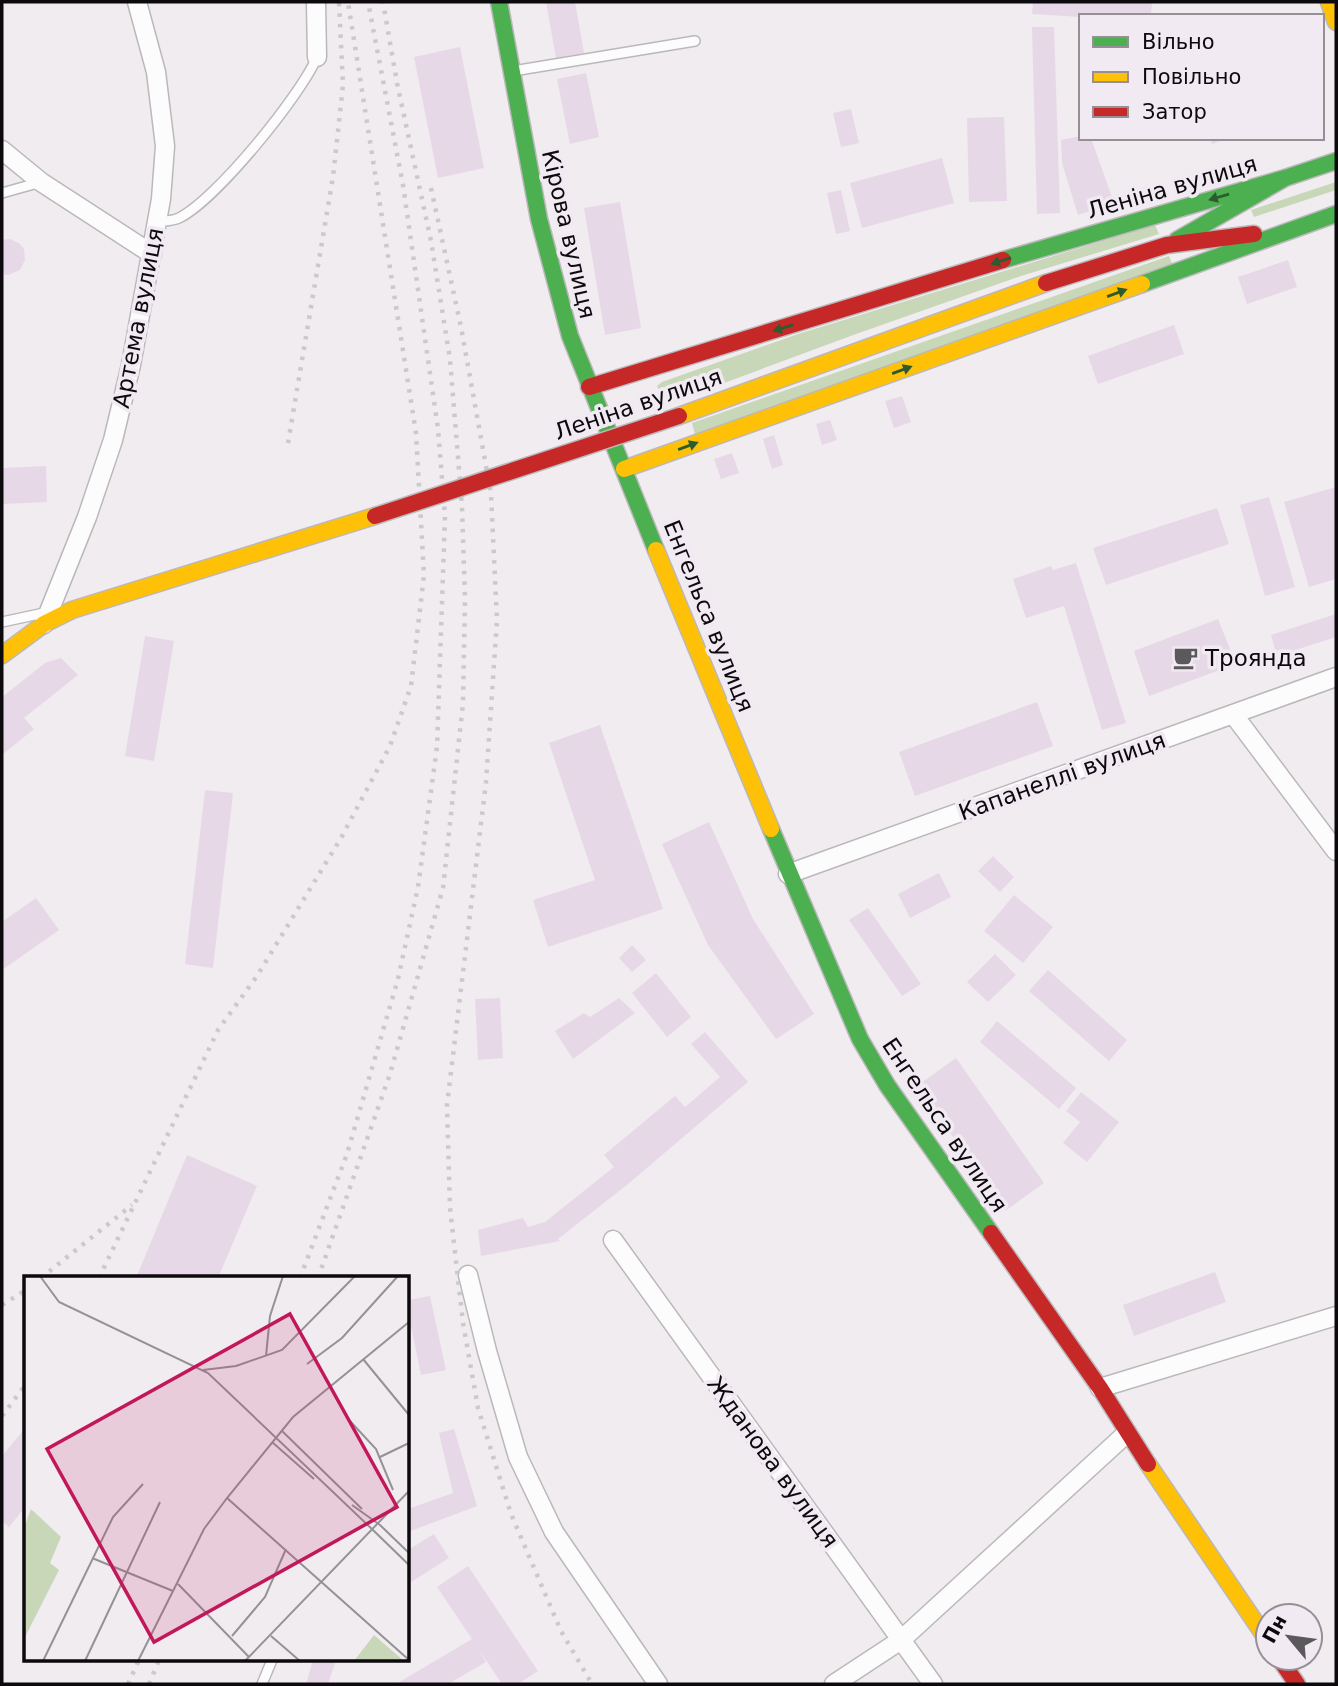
<svg xmlns="http://www.w3.org/2000/svg" width="1338" height="1686" viewBox="0 0 1338 1686" font-family="'DejaVu Sans',sans-serif">
<style>
.green{fill:#c7d7b8}
.building{fill:#e7d8e8}
.lines{fill:none;stroke-linecap:round;stroke-linejoin:round}
.lane-casing{stroke:#bbb8bb;stroke-width:12}
.street-casing{stroke:#bbb8bb;stroke-width:21}
.fast-casing{stroke:#bbb8bb;stroke-width:19}
.slow-casing{stroke:#bbb8bb;stroke-width:19}
.jam-casing{stroke:#bbb8bb;stroke-width:19}
.lane{stroke:#fdfcfd;stroke-width:9}
.street{stroke:#fdfcfd;stroke-width:18}
.fast{stroke:#4caf50;stroke-width:16}
.slow{stroke:#ffc107;stroke-width:16}
.jam{stroke:#c62828;stroke-width:16}
.rail{stroke:#cbcacb;stroke-width:4.5;stroke-dasharray:3.5 7;stroke-linecap:butt}
.jam-bridge-casing{stroke:#bbb8bb;stroke-width:19;stroke-linecap:butt}
.jam-bridge{stroke:#c62828;stroke-width:16}
.oneway{fill:#2c5c2e}
.labels{text-anchor:middle;stroke-width:7;stroke-linejoin:round;paint-order:stroke}
.street-label{font-size:23px;fill:#0d0a0d;stroke:#f1eaf2}
.poi-label{font-size:23px;fill:#0d0a0d;stroke:#f1eaf2;text-anchor:start}
.inset-road{fill:none;stroke:#959295;stroke-width:2}
.view{fill:#c2185b;fill-opacity:0.15;stroke:#c2185b;stroke-width:3.5}
.inset-edge{fill:none;stroke:#0d0a0d;stroke-width:3.5}
</style>
<rect width="100%" height="100%" fill="#f0ecf0"/>
<path class="green" d="M1336,182V190L1254,217L1251,210Z
M1155,225L1159,234L1021,276L856,334L670,403L663,401L657,386L662,382L798,334Z
M1169,256L1173,266L695,435L692,423Z"/>
<path class="building" d="M546,2H575L584,53L556,58Z
M1033,2H1152L1151,16L1081,17L1032,14Z
M1032,27H1054L1060,213L1037,214Z
M460,47L484,168L438,178L414,57Z
M586,73L599,137L570,144L557,79Z
M851,109L859,143L841,147L833,113Z
M1004,117L1007,201L969,202L967,118Z
M1081,136V138H1091L1114,203L1078,215L1062,163L1061,140Z
M1210,138H1227L1212,144Z
M942,158L954,203L862,228L850,183Z
M841,190L850,231L836,234L827,193Z
M620,202L641,328L605,335L584,208Z
M10,239L20,244L24,249L25,260L20,270L8,275L3,274L2,240Z
M1288,260L1297,287L1247,304L1238,277Z
M1174,325L1184,354L1098,384L1088,356Z
M902,396L911,422L894,428L885,401Z
M830,420L837,440L822,445L816,424Z
M774,435L783,465L772,469L763,439Z
M732,453L739,473L721,479L714,459Z
M46,466L47,502L2,504V468Z
M1336,487V579L1309,587L1284,502Z
M1269,497L1295,587L1265,596L1240,505Z
M1217,508L1229,544L1106,585L1093,548Z
M1076,563L1126,723L1102,730L1064,606L1026,618L1013,579L1051,566L1053,570Z
M1336,614V637L1277,656L1271,635Z
M1218,619L1236,664L1149,696L1134,651Z
M145,636L174,641L154,761L125,756Z
M61,658L78,675L24,718L34,729L2,755V697L45,663Z
M1037,702L1053,746L915,796L899,752Z
M600,725L663,909L548,947L533,900L595,880L549,743Z
M205,790L233,793L213,968L185,964Z
M709,822L753,919L814,1014L776,1039L708,945L662,844Z
M993,856L1014,877L1000,892L978,871Z
M939,873L951,897L910,918L898,894Z
M1014,895L1053,927L1023,963L984,931Z
M36,898L59,930L2,970V922Z
M868,908L921,984L902,996L849,920Z
M632,945L646,960L632,972L619,958Z
M995,954L1016,975L988,1002L967,982Z
M1048,970L1127,1040L1109,1061L1029,991Z
M656,973L691,1017L667,1037L632,993Z
M500,998L503,1058L478,1060L475,999Z
M619,998L635,1013L573,1059L555,1031L584,1013L590,1017Z
M997,1021L1076,1088L1059,1109L980,1042Z
M705,1032L748,1082L628,1184L558,1239L560,1241L481,1256L478,1230L523,1218L528,1227L545,1222L614,1167L604,1155L675,1096L685,1107L720,1077L691,1044Z
M956,1058L1044,1183L1005,1211L917,1086Z
M1081,1092L1119,1122L1087,1162L1063,1143L1080,1122L1066,1111Z
M187,1155L257,1186L218,1278H136Z
M1215,1272L1226,1302L1134,1336L1123,1305Z
M430,1296L446,1370L421,1375L408,1312V1300Z
M26,1427V1506L9,1527L2,1521V1456Z
M454,1429L477,1506L408,1532V1509L453,1493L439,1433Z
M434,1534L449,1558L408,1584V1550Z
M468,1566L538,1671L518,1684H502L480,1651L486,1662L448,1684H396L472,1639L437,1587Z
M313,1660H336L328,1684H306Z"/>
<g class="lines">
<defs>
<path id="lane" d="M513,71L695,41
M2,193L41,182
M157,222C164,221 173,221 179,218C216,200 301,95 317,57
M2,622L44,613
M262,1684L272,1660"/>
<path id="street" d="M316,2L317,57
M2,150L41,182L152,254
M44,624L87,517L113,440L131,365L161,199L165,146L156,72L137,2
M1233,714L1336,851
M788,874L1336,677
M613,1240L933,1684
M468,1275L487,1351L518,1457L554,1532L658,1684
M1100,1388L1336,1316
M834,1684L901,1640L1127,1433"/>
<path id="fast" d="M499,2L539,219L570,336L656,550
M1177,240L1285,178L1336,161
M1003,260L1285,178
M1142,284L1336,214
M771,829L860,1039L887,1085L991,1233"/>
<path id="slow" d="M1329,2L1336,22
M679,416L1046,283
M624,469L1142,284
M656,550L771,829
M2,655L44,624L72,610L375,516
M1148,1464L1268,1641"/>
<path id="jam" d="M1046,283L1167,245L1254,234
M589,387L1003,260
M991,1233L1100,1388L1148,1464
M1279,1658L1297,1684"/>
</defs>
<use href="#lane" class="lane-casing"/>
<use href="#street" class="street-casing"/>
<use href="#fast" class="fast-casing"/>
<use href="#slow" class="slow-casing"/>
<use href="#jam" class="jam-casing"/>
<use href="#lane" class="lane"/>
<use href="#street" class="street"/>
<use href="#fast" class="fast"/>
<use href="#slow" class="slow"/>
<use href="#jam" class="jam"/>
<path class="rail" d="M431,188L461,327L491,494L497,620L486,782L447,1105L450,1208L463,1323L478,1408L511,1514L561,1631L592,1684
M288,443L333,177L343,85L339,2
M41,1278L132,1205
M99,1278L218,1030L257,976L341,838L390,746L411,686L424,575L416,433L348,2
M300,1278L347,1154L398,979L418,887L437,747L445,516L438,429L403,185L368,2
M318,1278L390,1074L443,888L463,703L465,599L462,507L450,359L431,241L397,83L383,2
M2,1305L26,1290
M2,1416L26,1384
M128,1684L139,1660
M149,1684L159,1660"/>
<defs>
<path id="jam-bridge" d="M375,516L679,416"/>
</defs>
<use href="#jam-bridge" class="jam-bridge-casing"/>
<use href="#jam-bridge" class="jam-bridge"/>
</g>
<defs><path id="oneway-solid" d="M-6-.8H1V-3.2L6.5 0L1 3.2V.8H-6Z" transform="scale(1.75)"/></defs>
<g class="oneway">
<use href="#oneway-solid" transform="translate(1219 197) rotate(164)"/>
<use href="#oneway-solid" transform="translate(1001 261) rotate(163)"/>
<use href="#oneway-solid" transform="translate(1117 293) rotate(-20)"/>
<use href="#oneway-solid" transform="translate(783 328) rotate(163)"/>
<use href="#oneway-solid" transform="translate(902 370) rotate(-20)"/>
<use href="#oneway-solid" transform="translate(688 446) rotate(-20)"/>
</g>
<defs>
<symbol id="cafe-bare" viewBox="-9 -9 18 18"><path d="M-5.5-4.5H6V0H3Q3 3.5 0 3.5H-2.5Q-5.5 3.5-5.5 0ZM3-3.2v2h1.7v-2ZM-6 4.5H4V6H-6Z" fill="#5c595c" stroke="#f1eaf2" stroke-width="2.5" paint-order="stroke"/></symbol>
</defs>
<g fill-rule="evenodd">
<use href="#cafe-bare" x="1168" y="640" width="35" height="35"/>
</g>
<g class="labels">
<g class="street-label">
<text transform="translate(1172 187) rotate(-16)" y="8">Леніна вулиця</text>
<text transform="translate(569 234) rotate(77)" y="8">Кірова вулиця</text>
<text transform="translate(138 318) rotate(-79)" y="8">Артема вулиця</text>
<text transform="translate(638 404) rotate(-19)" y="8">Леніна вулиця</text>
<text transform="translate(709 616) rotate(68)" y="8">Енгельса вулиця</text>
<text transform="translate(1062 776) rotate(-20)" y="8">Капанеллі вулиця</text>
<text transform="translate(945 1125) rotate(56)" y="8">Енгельса вулиця</text>
<text transform="translate(773 1462) rotate(54)" y="8">Жданова вулиця</text>
</g>
<g class="poi-label">
<text x="1205" y="666">Троянда</text>
</g>
</g>
<g transform="translate(24 1276)">
<rect width="385" height="385" fill="#f0ecf0"/>
<path d="M7,233L37,261L26,287L35,294L0,363V252ZM350,359L380,385H330Z" fill="#c7d7b8"/>
<path class="inset-road" d="M16,0L35,26L184,97L350,255M242,80L246,40L259,0M339,83L385,139M283,88L318,62L374,0M179,94L212,90L258,74L331,0M326,145L352,173L369,214M257,154L338,233M248,166L290,203M356,181L385,167M203,222L385,384M328,229L356,249M356,249L385,277M350,255L385,289M68,282L149,315M154,308L225,381M208,360L241,321L262,273M247,360L276,385M19,385L89,241L119,208M61,385L136,226M114,385L180,253L203,222L269,141L385,46M221,385L385,215"/>
<path class="view" d="M266,38L373,231L130,366L23,173Z"/>
<rect width="385" height="385" class="inset-edge"/>
</g>
<rect width="1338" height="1686" fill="none" stroke="#0d0a0d" stroke-width="7"/>
<rect x="1079" y="14" width="245" height="126" fill="#f1eaf2" stroke="#969096" stroke-width="2"/>
<rect x="1093" y="37" width="35" height="10" fill="#4caf50" stroke="#969096" stroke-width="2"/>
<text x="1142" y="49" font-size="21" fill="#0d0a0d">Вільно</text>
<rect x="1093" y="72" width="35" height="10" fill="#ffc107" stroke="#969096" stroke-width="2"/>
<text x="1142" y="84" font-size="21" fill="#0d0a0d">Повільно</text>
<rect x="1093" y="107" width="35" height="10" fill="#c62828" stroke="#969096" stroke-width="2"/>
<text x="1142" y="119" font-size="21" fill="#0d0a0d">Затор</text>
<g transform="translate(1289 1637) rotate(299)"><circle r="33" fill="#f1eaf2" stroke="#969096" stroke-width="2"/>
<path d="M0-5L12 26L0 18L-12 26Z" fill="#5c595c"/>
<text y="-10" font-size="19" font-weight="bold" text-anchor="middle" fill="#0d0a0d">Пн</text>
</g>
</svg>
